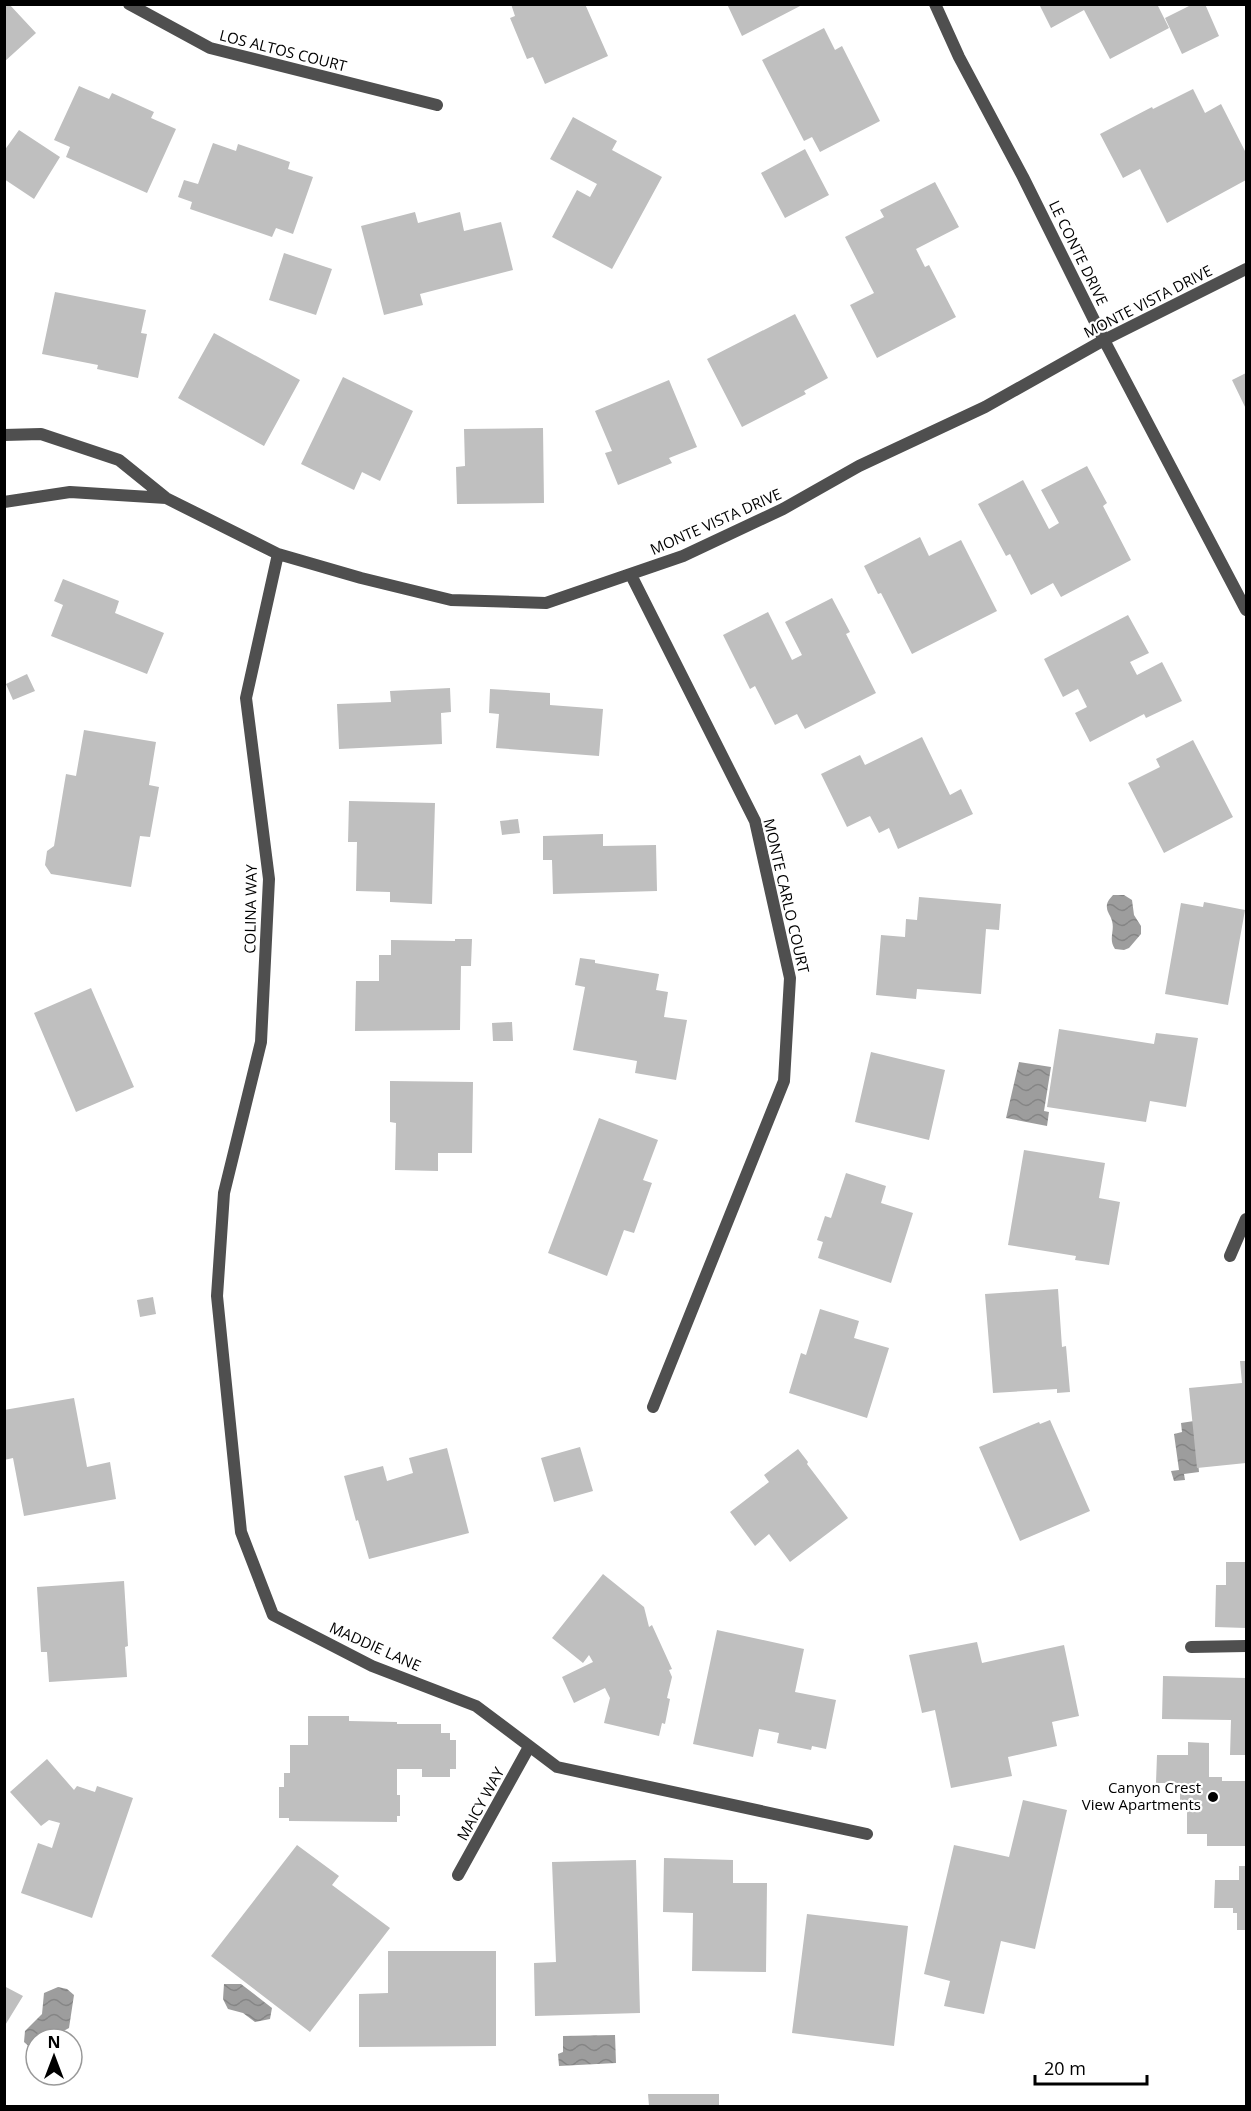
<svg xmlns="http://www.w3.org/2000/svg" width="1251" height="2111" viewBox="0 0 1251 2111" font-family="'Open Sans',sans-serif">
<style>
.water{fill:url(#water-waves)}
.building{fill:#bfbfbf}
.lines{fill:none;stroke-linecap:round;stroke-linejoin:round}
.service{stroke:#4f4f4f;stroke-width:12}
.minor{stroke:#4f4f4f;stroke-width:12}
.poi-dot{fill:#000;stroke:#fff;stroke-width:2}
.labels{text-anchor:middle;stroke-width:4.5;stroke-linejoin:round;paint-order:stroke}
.street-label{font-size:15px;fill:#000;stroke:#fff}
.poi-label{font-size:15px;fill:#000;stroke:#fff;text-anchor:end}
</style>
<defs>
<pattern id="water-waves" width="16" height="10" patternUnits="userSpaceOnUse" patternTransform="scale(1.5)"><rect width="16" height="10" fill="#9d9d9d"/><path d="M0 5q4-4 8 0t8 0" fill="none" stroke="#858585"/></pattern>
</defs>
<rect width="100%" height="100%" fill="#fff"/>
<path class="water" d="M1113,895H1124L1132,900L1134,915L1141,926V934L1129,948L1124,950L1115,949C1108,939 1115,931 1112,921C1111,916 1107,912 1107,908C1106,902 1110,899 1113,895Z
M1019,1062L1051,1067L1044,1111L1049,1112L1047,1126L1006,1118Z
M1194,1421L1199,1472L1184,1474L1185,1480L1174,1481L1171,1471L1179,1470L1174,1434L1182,1432L1181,1423Z
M224,1984H241L272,2008L270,2019L255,2022L243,2013L228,2009L223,1999Z
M58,1987L67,1989L74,1995L69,2028L58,2034L56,2039H36V2050H33L24,2042L25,2031L42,2014L44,1993Z
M615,2035L616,2063L559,2066L558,2054L563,2052V2036Z"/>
<path class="building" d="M4,4H9L36,33L4,62Z
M511,4H585L608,56L545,84L533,57L527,59L510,18L515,16Z
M727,4H804L742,36Z
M1039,4H1157L1169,28L1110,59L1084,10L1051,28Z
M1193,4H1205L1219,36L1182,54L1165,18Z
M824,28L835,50L842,46L880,121L820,152L812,137L804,141L762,60Z
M79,86L109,99L112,93L154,112L151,118L176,129L147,193L66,157L70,147L54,140Z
M1193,89L1205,113L1221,104L1246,153V180L1167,223L1140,169L1123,178L1100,134L1152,107L1153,109Z
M573,117L617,141L612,150L662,177L612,269L552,237L577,190L590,197L597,184L550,159Z
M19,130L60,157L34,199L4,179V151Z
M213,143L236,151L238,144L290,162L288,169L313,177L293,234L276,228L272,237L190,209L192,202L178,197L184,180L198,184Z
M805,149L829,195L785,218L761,173Z
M935,182L959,227L916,249L925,267L929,265L956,317L877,358L850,305L874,293L845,237L884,217L880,210Z
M415,212L418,223L460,212L464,231L501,222L513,270L420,294L423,305L384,315L361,226Z
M284,253L332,269L316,315L269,300Z
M55,292L146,310L141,333L147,334L138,378L97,369L98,365L42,354Z
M795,314L828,378L804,391L806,394L742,427L707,359Z
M214,333L300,380L264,446L178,398Z
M1246,373V409L1232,380Z
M343,377L413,411L380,481L362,472L354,490L301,464Z
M669,380L697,447L669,458L672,463L618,485L605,453L612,451L595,411Z
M543,428L544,503L457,504L456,467L465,466L464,429Z
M1087,466L1107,503L1103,506L1131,560L1061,597L1053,583L1031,595L1010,554L1006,556L978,504L1023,480L1049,529L1059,523L1041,490Z
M920,537L929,556L961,540L997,611L912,654L881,593L878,594L864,566Z
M63,579L119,601L115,613L164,633L147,674L51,636L63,605L54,601Z
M832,598L850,632L846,634L876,693L805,729L797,714L775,725L755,686L750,689L723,635L768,612L792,660L802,655L785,622Z
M1128,615L1149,653L1130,662L1137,675L1162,662L1182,701L1146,718L1144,714L1090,742L1075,713L1087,707L1078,689L1063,697L1044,659Z
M27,674L35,691L13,700L6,684Z
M450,688L451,712L441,713L442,744L339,749L337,704L391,702L390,691Z
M490,689L550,693V705L603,709L599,756L496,748L499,714L489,713Z
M84,730L156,742L149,785L159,787L150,837L140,836L131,887L51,874L45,865L47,851L54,846L66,774L76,776Z
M922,737L950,795L961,789L973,814L898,849L889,828L879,833L870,816L847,827L821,774L860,755L865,765Z
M1193,740L1233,817L1164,853L1128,783L1160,767L1156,759Z
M349,801L435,803L432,904L390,902V892L356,891L357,842H348Z
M518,819L520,833L502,835L500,821Z
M603,834V846L656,845L657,891L553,894L552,860H543V836Z
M919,897L1001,904L999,930L986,929L981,994L917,989L916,999L876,995L881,935L905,937L906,919L917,920Z
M1204,902L1245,910L1228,1005L1165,994L1181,903L1203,907Z
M455,939H472L471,966H461L460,1030L355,1031L356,981H379V955H391V940L455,941Z
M580,958L595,960V963L659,974L656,990L668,992L664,1017L687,1020L676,1080L635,1073L637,1061L573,1050L585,987L575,985Z
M91,988L134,1087L76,1112L34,1013Z
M512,1022L513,1041H493L492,1023Z
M1059,1029L1154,1044L1156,1033L1198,1038L1186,1107L1150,1101L1146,1122L1047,1107Z
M871,1052L945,1070L929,1140L855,1122Z
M390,1081L473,1082L472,1153H438V1171L395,1170L396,1123L390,1122Z
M599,1118L658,1140L643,1180L652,1183L634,1233L624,1230L607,1276L548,1253Z
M1024,1150L1105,1163L1099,1198L1120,1202L1109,1265L1075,1260L1076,1256L1008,1245Z
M846,1173L886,1186L881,1203L913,1213L891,1283L818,1258L823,1242L817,1240L825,1216L831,1218Z
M1058,1289L1062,1347L1066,1346L1070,1392L1057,1393V1389L993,1393L985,1294Z
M153,1297L156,1314L140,1317L137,1300Z
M820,1309L859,1321L854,1338L889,1348L867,1418L789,1393L801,1353L806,1355Z
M1240,1361H1246V1463L1197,1468L1189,1388L1242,1383Z
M74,1398L87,1467L110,1462L116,1499L24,1516L13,1458L4,1460V1410Z
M1050,1420L1090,1511L1020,1541L979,1447L1039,1422L1040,1424Z
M580,1447L593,1491L554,1502L541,1458Z
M447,1448L469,1533L369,1559L358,1520L356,1521L344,1476L383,1466L387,1481L413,1473L409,1458Z
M798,1449L808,1462L807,1464L848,1518L790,1562L769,1534L755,1546L730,1512L769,1482L764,1475Z
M1226,1562H1246V1628L1215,1627L1216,1585H1226Z
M603,1574L644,1607L649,1627L652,1625L672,1669L669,1670L672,1677L667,1698L670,1699L665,1724L662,1723L659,1736L604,1723L610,1698L605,1688L574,1703L562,1677L593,1662L589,1655L583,1663L552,1638Z
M124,1581L128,1646L125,1647L127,1677L49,1682L47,1652H41L37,1587Z
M717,1630L804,1649L795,1692L836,1700L826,1749L812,1746L811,1750L777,1743L779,1733L759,1729L753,1757L693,1744Z
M977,1642L982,1663L1064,1645L1079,1716L1052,1722L1057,1746L1008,1757L1012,1776L951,1788L935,1710L922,1713L909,1655Z
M1163,1676L1246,1678V1755H1230L1231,1720L1162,1719Z
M308,1716H349V1721L397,1722V1724H441V1733H450V1740H456V1769H450V1777H422V1769H397V1795H400V1816H397V1822L289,1821V1818H279V1787H284V1773H290V1745H308Z
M1188,1742L1209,1743V1777H1222V1781H1246V1846H1207V1834H1187V1805H1180V1788H1175V1783H1156L1157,1755H1188Z
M47,1759L74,1790L77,1786L95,1792L97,1786L133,1798L92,1918L21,1893L38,1843L52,1848L60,1823L49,1820L41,1826L10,1792Z
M1023,1800L1067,1810L1035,1949L1001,1941L984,2014L944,2006L950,1981L924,1974L954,1845L1009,1857Z
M297,1845L339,1876L332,1885L390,1928L310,2032L211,1956Z
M664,1858L733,1860V1883H767L766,1972L692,1971L693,1913L663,1912Z
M636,1860L640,2013L535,2016L534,1963L556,1962L552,1862Z
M1239,1866H1246V1930H1237V1913H1233V1908H1214L1215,1880H1239Z
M807,1914L908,1926L894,2046L792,2033Z
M388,1951H496V2046L359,2047V1994L388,1993Z
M4,1986L23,1996L4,2027Z
M648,2094H719V2106H649Z"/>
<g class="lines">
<path class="service" d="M1191,1647L1246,1646"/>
<path class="minor" d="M129,4L210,48L437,105
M935,4L959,57L1023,177L1104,340L1246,610
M4,435L41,434L119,460L166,498L278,554L361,578L451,600L546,603L683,556L783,509L859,466L985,407L1104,340L1246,269
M4,502L70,492L166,498
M278,554L246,698L269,879L261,1042L224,1193L217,1296L241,1532L273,1615L372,1666L476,1706L557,1767L867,1834
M631,575L755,821L790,978L784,1081L653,1407
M1230,1256L1246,1219
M458,1875L529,1747"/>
</g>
<circle class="poi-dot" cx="1213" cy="1797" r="6"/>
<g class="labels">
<g class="street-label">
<text transform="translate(283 51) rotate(14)" y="5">LOS ALTOS COURT</text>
<text transform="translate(1078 253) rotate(64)" y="5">LE CONTE DRIVE</text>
<text transform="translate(1148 302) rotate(-27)" y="5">MONTE VISTA DRIVE</text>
<text transform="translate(716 522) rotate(-24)" y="5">MONTE VISTA DRIVE</text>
<text transform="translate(786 896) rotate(77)" y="5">MONTE CARLO COURT</text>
<text transform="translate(251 909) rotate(-89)" y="5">COLINA WAY</text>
<text transform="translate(375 1647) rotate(24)" y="5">MADDIE LANE</text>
<text transform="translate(481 1804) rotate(-61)" y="5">MAICY WAY</text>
</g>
<g class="poi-label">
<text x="1201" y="1793">Canyon Crest<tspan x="1201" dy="17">View Apartments</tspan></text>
</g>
</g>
<rect width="1251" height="2111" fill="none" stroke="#000000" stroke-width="12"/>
<g transform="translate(54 2057)"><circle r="28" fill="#ffffff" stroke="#999999" stroke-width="1.5"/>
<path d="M0-4.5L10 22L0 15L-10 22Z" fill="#000000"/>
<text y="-9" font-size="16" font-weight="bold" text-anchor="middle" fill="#000000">N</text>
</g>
<path d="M1035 2075v9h112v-9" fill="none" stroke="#000000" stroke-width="3"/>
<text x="1044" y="2075" font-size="18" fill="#000000" stroke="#ffffff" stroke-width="4.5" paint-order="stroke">20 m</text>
</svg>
